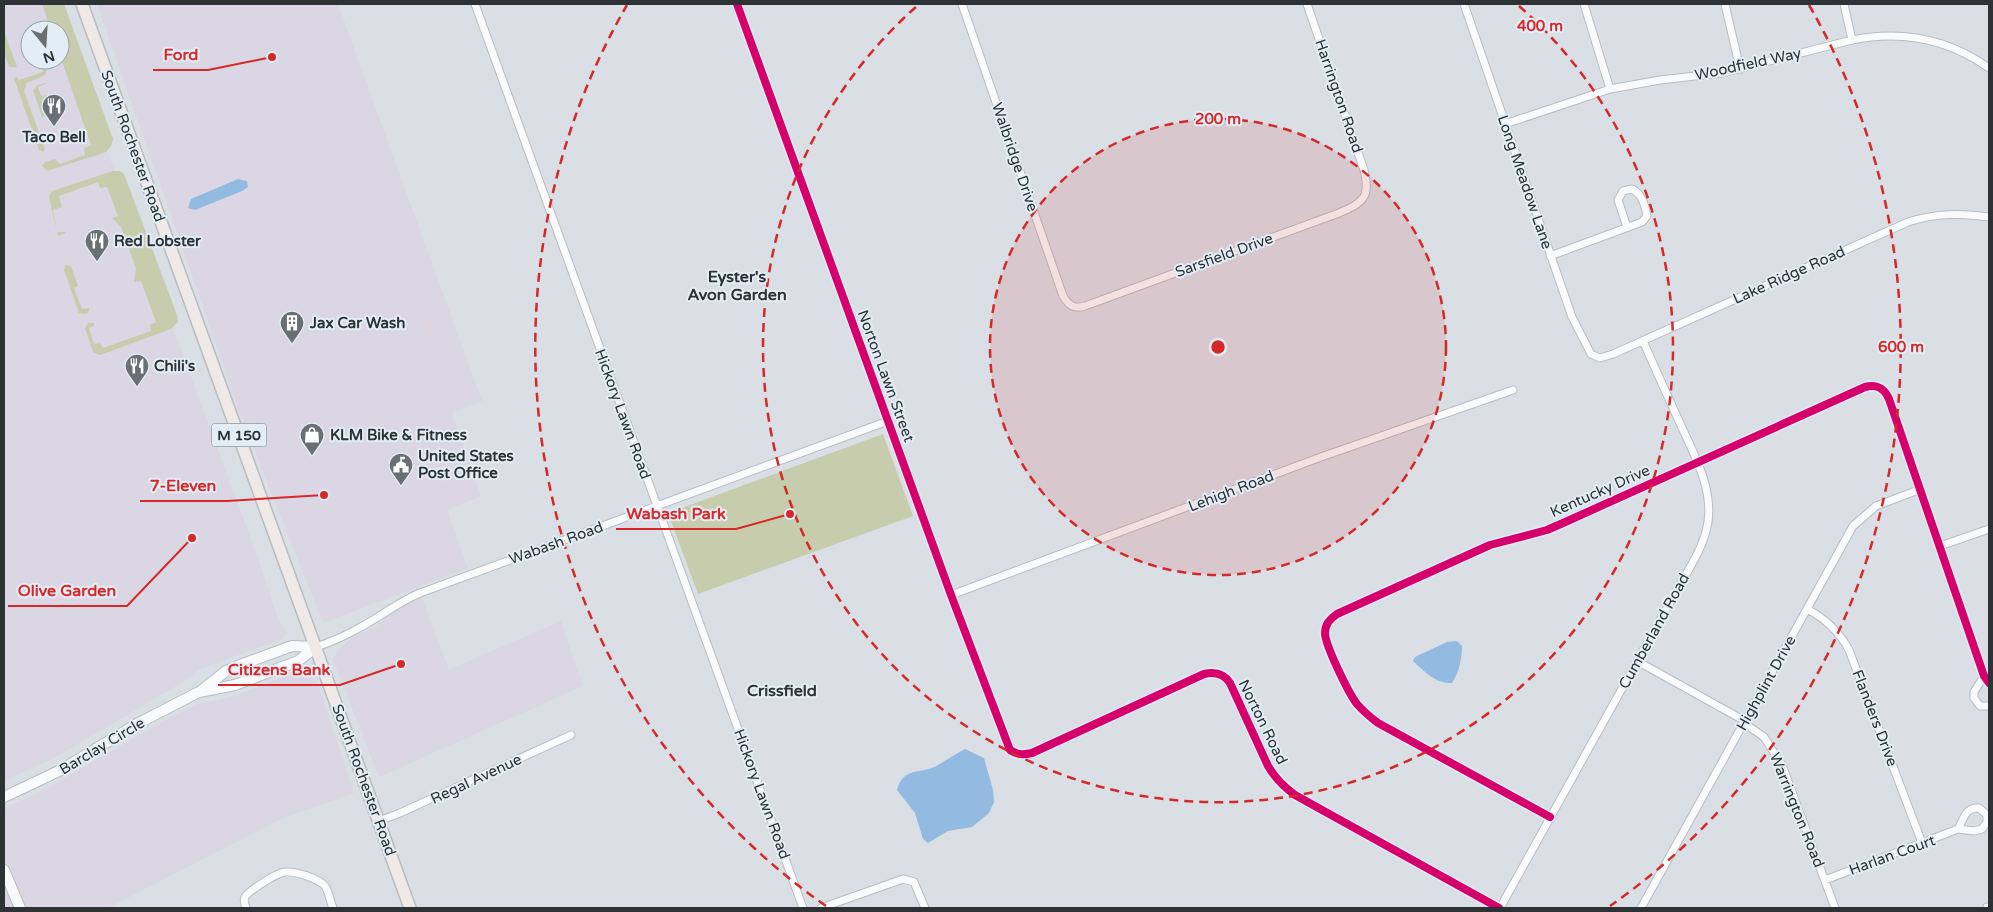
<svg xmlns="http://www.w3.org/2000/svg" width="1993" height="912" viewBox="0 0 1993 912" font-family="'Varela Round',sans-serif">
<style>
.commercial{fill:#dbd6e3;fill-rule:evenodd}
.industrial{fill:#ddd6e0}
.green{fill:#c7ccad}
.water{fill:#93bae0}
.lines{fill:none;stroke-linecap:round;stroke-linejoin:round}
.street-casing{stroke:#b8bdc1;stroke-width:9}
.secondary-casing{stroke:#b8bdc1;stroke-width:12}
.primary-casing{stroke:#b8bcbe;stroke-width:14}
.street{stroke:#f9fafb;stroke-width:7}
.secondary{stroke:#f9fafb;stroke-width:10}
.primary{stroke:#efe9e8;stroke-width:11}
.cycleway-casing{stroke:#e2edf6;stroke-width:11}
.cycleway{stroke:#d6006c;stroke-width:8}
.ring{fill:none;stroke:#d62828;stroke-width:2.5;stroke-dasharray:9 6}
.labels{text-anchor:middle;stroke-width:4;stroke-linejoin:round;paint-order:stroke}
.shield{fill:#e2edf6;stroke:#636a6f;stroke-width:1}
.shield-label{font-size:14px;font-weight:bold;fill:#2d3235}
.street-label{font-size:15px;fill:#2d3235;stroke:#e2edf6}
.poi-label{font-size:15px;font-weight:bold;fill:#2d3235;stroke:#e2edf6;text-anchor:start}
.neighbourhood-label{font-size:16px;font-weight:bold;fill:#2d3235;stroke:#e2edf6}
.centre{fill:#d62828;stroke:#e2edf6;stroke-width:2.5}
.ring-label{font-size:15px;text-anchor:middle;font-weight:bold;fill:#d62828;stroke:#e2edf6;stroke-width:4;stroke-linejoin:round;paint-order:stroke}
.leader{fill:none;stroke:#d62828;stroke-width:2}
.callout-dot{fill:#d62828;stroke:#e2edf6;stroke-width:2}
.callout-label{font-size:16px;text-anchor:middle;font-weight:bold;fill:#d62828;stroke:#e2edf6;stroke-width:4;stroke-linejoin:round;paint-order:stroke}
</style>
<rect width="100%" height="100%" fill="#d9dfe4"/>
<path class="commercial" d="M4,4H55L108,153L256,552L278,619L288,633L282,639L198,670L190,678L54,758L4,781ZM30,30H60V60H30Z
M97,4H338L482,401L452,413L481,496L447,510L468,568L323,623L241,416Z
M422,598L449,670L561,621L583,686L379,777L333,660L337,651L351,638L378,625L398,607Z
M297,672L317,682L354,793L281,819L108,908H4V809L55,784L174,715L198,704L227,698Z"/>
<path class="industrial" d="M431,320L436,331L424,336L420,324Z"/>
<path class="green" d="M42,4H64L113,139L111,146L106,152L47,171L42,166L45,162L55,159L60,164L85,155L84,148L91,145L60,56V30H51Z
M4,31L17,67H9L4,52Z
M45,65L47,70L45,75L27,83L24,91L45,149L43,152L39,150L14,78L17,77L19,80L43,72L41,67Z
M49,82L38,87L41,96L46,95L52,111L45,113L46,115L42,117L33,90L38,85Z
M113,171H120L124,174L177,315L178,322L171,329L100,355L93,352L85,328L88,323H94V326L89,328L94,344L100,343L103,348L151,331L150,325L156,322L141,281L134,282L136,268L121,227L112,218L118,216L107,187L100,188L98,182L59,196L62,207L53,210L57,232H65L66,233L58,236L49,197L52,191Z
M65,265L71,266L78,286L74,288L82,309L89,308V310L87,314L79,313L64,270Z
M883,434L913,516L698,594L668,513Z"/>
<path class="water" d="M238,179L247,181L248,187L242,191L195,210L188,208L191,199Z
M1457,641L1462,646C1462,658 1459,673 1452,683C1436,684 1424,671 1413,661L1415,657L1447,642Z
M965,749L984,758L993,790L994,802L989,813L972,827L948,831L928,843L923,839L915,813L897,790C903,766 921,775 938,765C947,760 955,754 965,749Z"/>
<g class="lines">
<defs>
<path id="street" d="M475,4L803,908
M737,4L951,595L1010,750C1018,755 1023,755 1032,753L1204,674C1216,671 1224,674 1230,683L1268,766C1275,778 1284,787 1295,795L1499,908
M962,4L1063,296C1069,306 1074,309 1085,306L1339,213C1363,203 1371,197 1364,170L1307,4
M1464,4L1572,317L1591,354L1600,358L1613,354L1908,222C1936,213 1961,213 1989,217
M1584,4L1610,89
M1725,4L1740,69
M1844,4L1852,40
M1505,124L1610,89L1660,80L1722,73L1852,40C1902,30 1948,39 1989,68
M1550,256L1642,222L1647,216C1645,205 1642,194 1632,189L1623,191L1618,200L1627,227
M1940,546L1989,529
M951,595L1321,457L1513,390
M1807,609C1826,619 1839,631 1849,650L1922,843
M316,647C331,642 345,636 359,628C380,617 398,602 420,593L888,421
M1637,661L1745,721
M1984,676L1974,692V698L1980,706H1989
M1744,723L1764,737L1782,765L1835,908
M1550,817L1378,723C1370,717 1363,711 1357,704C1349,694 1325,645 1325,633C1325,624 1330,619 1337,614L1490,545L1547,530L1563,523L1865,387C1877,384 1884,388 1889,399L1984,676L1989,683
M379,821L400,813L571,735
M1825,880L1958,829C1964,819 1965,807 1979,808L1987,815V822L1982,829L1974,831L1958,829
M1987,907V908
M246,908C245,904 243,901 245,897C250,890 276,873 285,872C295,871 318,878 325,886C329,892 330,901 333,908
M821,908L903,879L914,882L925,908
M1500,908L1674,595C1687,572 1704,548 1708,522C1713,486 1693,453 1679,421C1667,395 1655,368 1643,341
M1641,908L1853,526L1876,506L1921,489"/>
<path id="secondary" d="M202,690L226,671L240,665L292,646L316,647
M4,797L61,770L137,724L189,697L199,692L235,685L298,661L316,647
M4,870L20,908"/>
<path id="primary" d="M82,4L410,908"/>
</defs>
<use href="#street" class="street-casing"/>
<use href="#secondary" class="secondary-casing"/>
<use href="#primary" class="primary-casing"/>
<use href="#street" class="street"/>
<use href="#secondary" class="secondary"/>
<use href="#primary" class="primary"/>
<defs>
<path id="cycleway" d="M737,4L951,595L1010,750C1018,755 1023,755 1032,753L1204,674C1216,671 1224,674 1230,683L1268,766C1275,778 1284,787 1295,795L1499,908
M1550,817L1378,723C1370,717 1363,711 1357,704C1349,694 1325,645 1325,633C1325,624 1330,619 1337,614L1490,545L1547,530L1563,523L1865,387C1877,384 1884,388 1889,399L1984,676L1989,683"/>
</defs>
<use href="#cycleway" class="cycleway-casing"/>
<use href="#cycleway" class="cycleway"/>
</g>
<circle cx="1218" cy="347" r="228" fill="#d62828" fill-opacity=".12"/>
<g class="ring">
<circle cx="1218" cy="347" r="228"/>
<path d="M1519 6A455 455 0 1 1 917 6"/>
<path d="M826 906A683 683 0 0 1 627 5M1809 5A683 683 0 0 1 1610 906"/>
</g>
<defs>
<symbol id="restaurant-pin" viewBox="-11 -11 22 30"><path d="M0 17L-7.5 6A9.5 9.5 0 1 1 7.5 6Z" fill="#696f72" stroke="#e2edf6"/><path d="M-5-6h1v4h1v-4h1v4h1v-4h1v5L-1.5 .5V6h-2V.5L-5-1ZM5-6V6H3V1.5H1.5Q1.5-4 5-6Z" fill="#fff"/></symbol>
<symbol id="building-pin" viewBox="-11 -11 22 30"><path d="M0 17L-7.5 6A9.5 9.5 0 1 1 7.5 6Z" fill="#696f72" stroke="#e2edf6"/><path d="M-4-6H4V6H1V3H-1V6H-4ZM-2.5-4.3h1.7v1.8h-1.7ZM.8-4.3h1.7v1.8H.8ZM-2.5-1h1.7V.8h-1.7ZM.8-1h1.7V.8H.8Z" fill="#fff"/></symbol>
<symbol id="shop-pin" viewBox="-11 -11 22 30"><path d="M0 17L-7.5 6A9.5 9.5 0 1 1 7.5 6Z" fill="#696f72" stroke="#e2edf6"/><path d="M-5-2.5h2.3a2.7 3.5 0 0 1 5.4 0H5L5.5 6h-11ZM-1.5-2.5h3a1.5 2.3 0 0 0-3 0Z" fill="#fff"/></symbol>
<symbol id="civic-pin" viewBox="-11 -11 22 30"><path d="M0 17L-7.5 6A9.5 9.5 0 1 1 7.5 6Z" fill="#696f72" stroke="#e2edf6"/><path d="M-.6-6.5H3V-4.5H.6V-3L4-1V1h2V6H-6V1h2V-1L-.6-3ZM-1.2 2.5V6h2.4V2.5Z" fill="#fff"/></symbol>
</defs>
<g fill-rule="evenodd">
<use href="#restaurant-pin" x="40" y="92" width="28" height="38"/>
<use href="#restaurant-pin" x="83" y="227" width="28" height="38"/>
<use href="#building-pin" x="278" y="309" width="28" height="38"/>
<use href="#restaurant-pin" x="123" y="352" width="28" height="38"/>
<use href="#shop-pin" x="298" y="421" width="28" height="38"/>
<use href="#civic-pin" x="387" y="451" width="28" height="38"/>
</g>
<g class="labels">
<rect class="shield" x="211.5" y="423.5" width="55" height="23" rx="4"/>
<g class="shield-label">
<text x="239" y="440">M 150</text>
</g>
<g class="street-label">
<text transform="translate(1748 64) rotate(-12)" y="5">Woodfield Way</text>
<text transform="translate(1339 96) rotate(71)" y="5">Harrington Road</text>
<text transform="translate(133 146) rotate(70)" y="5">South Rochester Road</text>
<text transform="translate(1015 157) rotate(71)" y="5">Walbridge Drive</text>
<text transform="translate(1525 182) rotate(71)" y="5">Long Meadow Lane</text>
<text transform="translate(1224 255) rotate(-20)" y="5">Sarsfield Drive</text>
<text transform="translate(1789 275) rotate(-24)" y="5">Lake Ridge Road</text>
<text transform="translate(886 376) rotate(70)" y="5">Norton Lawn Street</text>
<text transform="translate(623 414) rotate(70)" y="5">Hickory Lawn Road</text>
<text transform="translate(1231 491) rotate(-21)" y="5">Lehigh Road</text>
<text transform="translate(1600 491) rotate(-24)" y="5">Kentucky Drive</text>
<text transform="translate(556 543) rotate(-20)" y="5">Wabash Road</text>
<text transform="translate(1654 631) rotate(-61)" y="5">Cumberland Road</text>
<text transform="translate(1766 683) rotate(-61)" y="5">Highplint Drive</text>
<text transform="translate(1875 718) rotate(69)" y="5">Flanders Drive</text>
<text transform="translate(1263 722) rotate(64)" y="5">Norton Road</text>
<text transform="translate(102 746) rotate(-31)" y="5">Barclay Circle</text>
<text transform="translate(476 779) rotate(-25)" y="5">Regal Avenue</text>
<text transform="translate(364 780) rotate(70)" y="5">South Rochester Road</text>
<text transform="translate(762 794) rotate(70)" y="5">Hickory Lawn Road</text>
<text transform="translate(1797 810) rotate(68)" y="5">Warrington Road</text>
<text transform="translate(1892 855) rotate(-20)" y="5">Harlan Court</text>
</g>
<g class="poi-label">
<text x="54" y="142" text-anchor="middle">Taco Bell</text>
<text x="114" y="246">Red Lobster</text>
<text x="310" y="328">Jax Car Wash</text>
<text x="154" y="371">Chili's</text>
<text x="330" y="440">KLM Bike &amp; Fitness</text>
<text x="418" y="461">United States<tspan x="418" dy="17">Post Office</tspan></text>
</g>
<g class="neighbourhood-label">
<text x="737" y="282">Eyster's<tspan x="737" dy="18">Avon Garden</tspan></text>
<text x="782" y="696">Crissfield</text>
</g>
</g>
<circle cx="1218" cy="347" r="8" class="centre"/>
<g class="ring-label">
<text x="1540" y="31">400 m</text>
<text x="1218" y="124">200 m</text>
<text x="1901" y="352">600 m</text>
</g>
<path class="leader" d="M272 57L208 70H153M324 495L227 501H140M790 514L736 529H616M192 538L127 606H8M401 664L340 685H218"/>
<g class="callout-dot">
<circle cx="272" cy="57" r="5"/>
<circle cx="324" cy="495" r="5"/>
<circle cx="790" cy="514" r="5"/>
<circle cx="192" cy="538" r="5"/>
<circle cx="401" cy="664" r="5"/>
</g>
<g class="callout-label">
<text x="181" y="60">Ford</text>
<text x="183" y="491">7-Eleven</text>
<text x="676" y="519">Wabash Park</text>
<text x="67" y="596">Olive Garden</text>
<text x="279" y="675">Citizens Bank</text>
</g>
<rect width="1993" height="912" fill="none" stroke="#2d3235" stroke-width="10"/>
<g transform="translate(45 45) rotate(162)"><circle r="24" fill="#e2edf6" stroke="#9aa2a9"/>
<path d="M0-4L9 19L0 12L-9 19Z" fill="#696f72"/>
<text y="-8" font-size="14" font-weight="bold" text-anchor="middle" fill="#2d3235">N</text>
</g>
</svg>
